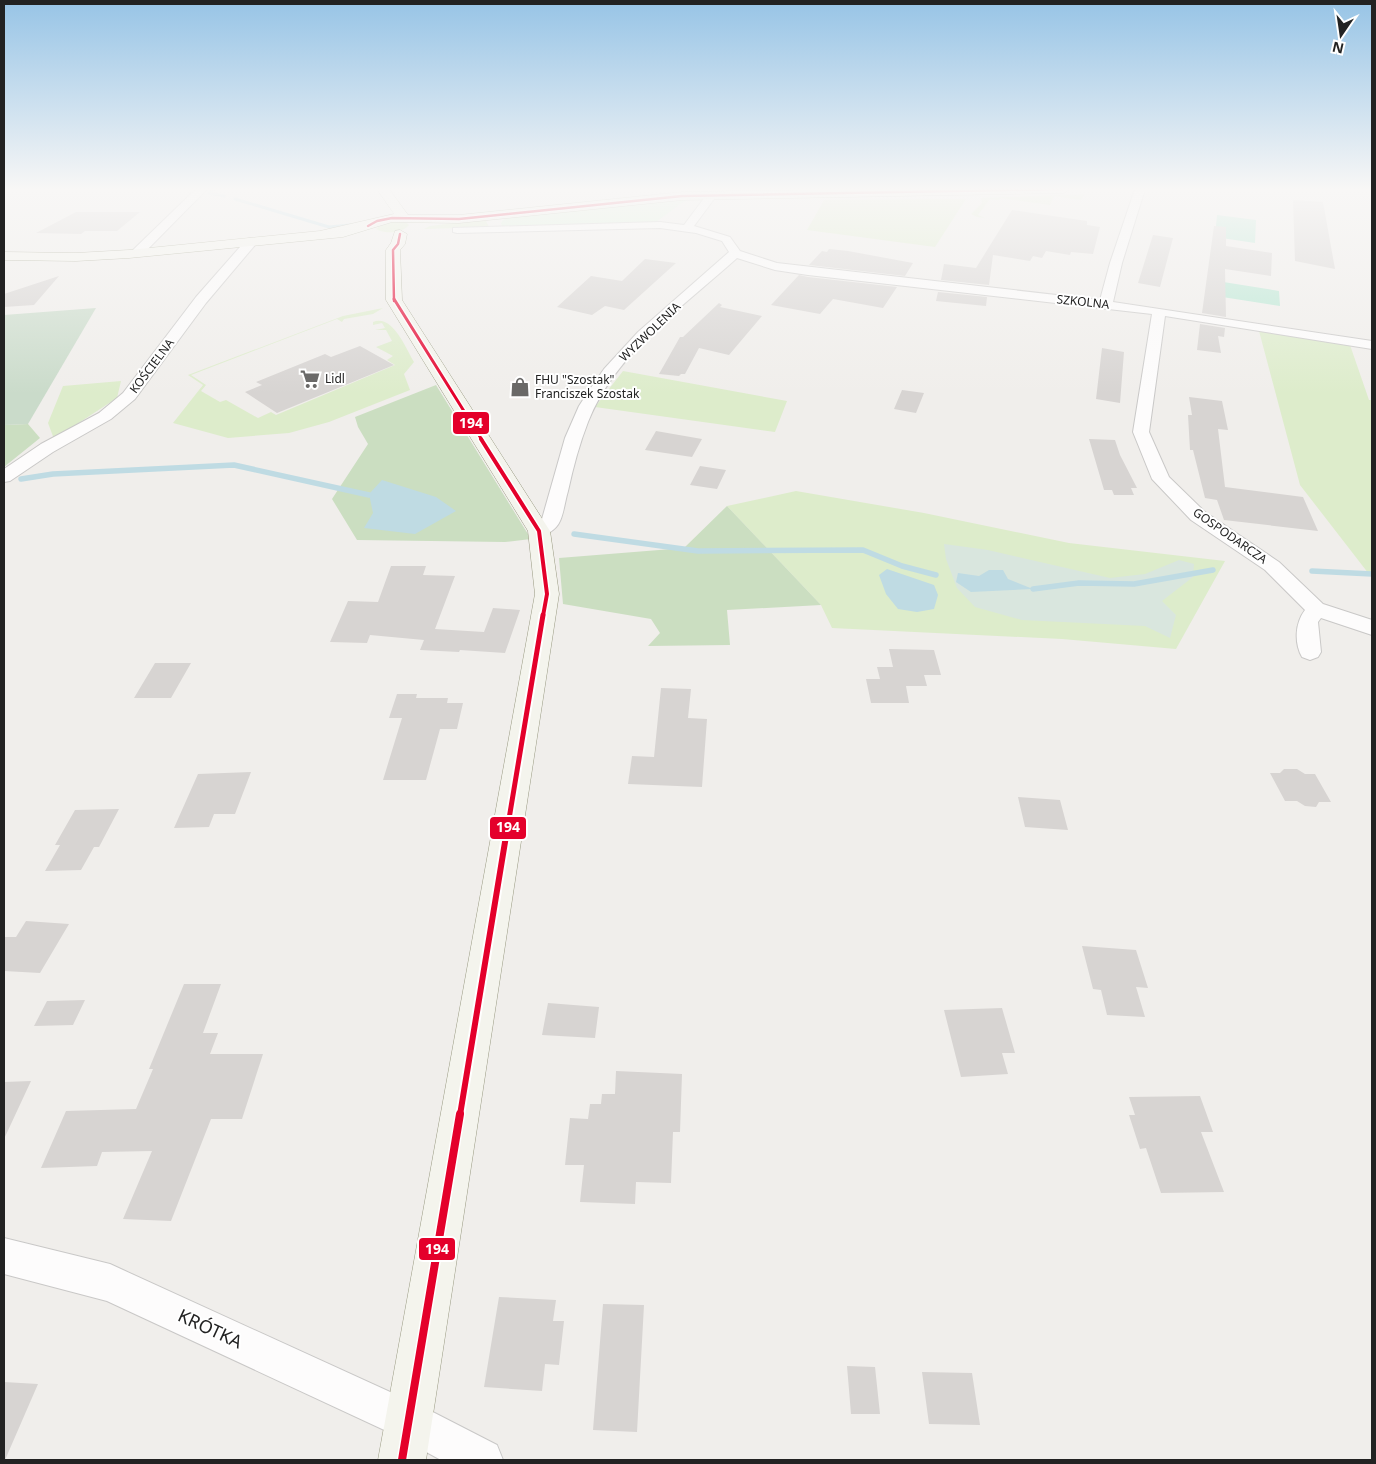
<svg xmlns="http://www.w3.org/2000/svg" width="1376" height="1464" viewBox="0 0 1376 1464" font-family="'Noto Sans',sans-serif">
<style>
.grass{fill:#ddeccb}
.forest{fill:#cbdec1}
.wetland{fill:#d9e6de}
.cemetery{fill:#cadbca}
.park{fill:#daf5da}
.pitch{fill:#b7e6d2}
.water{fill:#bfdbe3}
.lines{fill:none;stroke-linecap:round;stroke-linejoin:round}
.stream-far1{stroke:#bfdbe3;stroke-width:3}
.stream{stroke:#bfdbe3;stroke-width:5.5}
.building{fill:#d7d4d2}
.street-casing{stroke:#c9c8c7;stroke-width:2}
.secondary-casing{stroke:#999a82;stroke-width:1}
.street{fill:#fdfcfc;fill-rule:evenodd}
.secondary{fill:#f4f4ed;fill-rule:evenodd}
.bus-1-far5-casing{stroke:#fff;stroke-width:4.5}
.bus-1-far4-casing{stroke:#fff;stroke-width:5.5}
.bus-1-far3-casing{stroke:#fff;stroke-width:7}
.bus-1-far2-casing{stroke:#fff;stroke-width:9}
.bus-1-far1-casing{stroke:#fff;stroke-width:10}
.bus-1-casing{stroke:#fff;stroke-width:11}
.bus-1-far5{stroke:#e4002b;stroke-width:2.5}
.bus-1-far4{stroke:#e4002b;stroke-width:3}
.bus-1-far3{stroke:#e4002b;stroke-width:4}
.bus-1-far2{stroke:#e4002b;stroke-width:5}
.bus-1-far1{stroke:#e4002b;stroke-width:6}
.bus-1{stroke:#e4002b;stroke-width:8}
.labels{text-anchor:middle;stroke-width:4;stroke-linejoin:round;paint-order:stroke}
.far-street-label{font-size:12px;fill:#222;stroke:#fff}
.far-poi-label{font-size:12px;fill:#222;stroke:#fff;text-anchor:start}
.near-street-label{font-size:18px;fill:#222;stroke:#fff}
.line-badge{stroke:#fff;stroke-width:2}
.badge-label{font-size:14px;text-anchor:middle;font-weight:bold;fill:#fff}
</style>
<rect width="100%" height="100%" fill="#f0eeeb"/>
<path class="grass" d="M1085,194L1081,200L1054,196L1050,205L1001,198L999,200L990,199L978,215L985,218L977,217L971,214L982,203L981,198Z
M966,199L935,247L807,230L824,200Z
M485,219L489,227L424,229L430,226Z
M386,221L406,222L409,225C402,234 385,234 376,229Z
M383,308L373,314L344,319L342,322L337,319L191,375L206,385L201,391L220,402L226,400L258,418L271,412L276,415L395,365L387,360L393,356L376,347L392,341L386,330H375L385,328L382,323L373,325V322C393,314 406,349 414,362L404,374L410,390L329,422L289,433L228,438L173,423L203,385L188,375L343,316Z
M1259,331L1350,345L1369,400H1372V578L1300,485Z
M623,371L787,401L775,432L595,407Z
M121,381L117,398L54,439L48,423L63,386Z
M796,491L924,513L1069,543L1225,561L1176,649L1062,639L832,628L821,605L727,506Z"/>
<path class="forest" d="M436,385L531,539L505,542L357,540L332,499L368,444L358,427L355,417Z
M28,424L40,438L4,467V425Z
M727,506L821,605L727,610L730,645L648,646L660,633L651,619L563,604L559,558L684,548Z"/>
<path class="wetland" d="M944,544L988,550L1110,578L1145,574L1179,560L1194,564L1193,577L1162,601L1176,615L1170,638L1145,626L1022,620L975,607L957,588L946,559Z"/>
<path class="cemetery" d="M96,308L28,424L4,425V315Z"/>
<path class="park" d="M672,200H686L656,222L511,227L502,226L501,223L503,220L510,217Z"/>
<path class="pitch" d="M1217,215L1256,220L1255,243L1215,237Z
M1217,281L1279,291L1280,306L1216,296Z"/>
<path class="water" d="M382,480L436,497L456,511L415,534L364,528L373,513L369,494Z
M887,569L934,585L938,595L934,609L917,612L898,609L886,594L879,575Z
M989,570H1003L1008,579L1033,589L971,592L956,582L958,573L979,576Z"/>
<g class="lines">
<path class="stream-far1" d="M214,189L209,193L224,196
M235,199L329,227L350,225"/>
<path class="stream" d="M21,479L53,474L234,465L369,495
M574,534L698,551L863,550L902,566L936,575
M1312,571L1372,574
M1033,589L1079,583L1134,584L1213,570"/>
</g>
<path class="building" d="M1293,200L1323,202L1335,269L1295,261Z
M1012,210L1087,221V225L1100,227L1093,254L1071,252L1070,255L1046,251L1042,258L1033,256L1030,261L993,255L989,285L941,280L944,264L976,268Z
M76,212H140L117,231H85L81,234L36,233Z
M1214,226L1226,227V246L1272,253L1271,276L1225,269L1226,317L1202,313Z
M1153,235L1173,238L1160,287L1138,283Z
M829,249L848,251L913,263L905,276L809,265L822,251L827,252Z
M645,259L676,263L624,310L605,306L592,315L557,307L591,276L622,281Z
M799,275L808,277L897,287L883,308L833,299L820,314L771,305Z
M59,276L34,305L4,307V294Z
M938,292L987,297L986,306L936,301Z
M719,303L722,305L720,307L762,316L729,355L699,348L685,374H681L679,376L659,374L680,337H683Z
M1200,324L1225,328L1224,337L1218,336L1221,353L1197,350Z
M360,346L394,365L277,413L245,392L262,385L256,382L325,354L331,357Z
M1102,348L1124,352L1120,403L1096,399Z
M902,390L924,393L916,413L894,409Z
M1189,397L1222,401L1228,430L1218,429L1225,487L1303,497L1318,531L1224,520L1217,500L1205,498L1193,450H1190L1188,415H1192Z
M656,431L702,439L692,457L645,450Z
M1089,439L1115,440L1120,455L1137,488H1131L1134,495H1114L1112,490H1104Z
M700,466L726,470L717,489L690,485Z
M391,566H426L423,575L455,576L435,629L484,632L493,608L520,610L505,653L460,650L459,652L420,650L424,640L370,635L367,643L330,642L348,601L378,602Z
M889,649L934,650L941,675H924L927,686H906L909,703H871L866,679H880L877,667H893Z
M155,663H191L171,698H134Z
M661,688L691,689L688,718L707,719L702,787L628,784L632,756L654,757Z
M397,694H417L416,698H448L447,703H463L457,729H440L426,780H383L402,718H389Z
M1284,769H1297L1305,774H1315L1331,802H1319L1316,807L1305,806L1297,801H1285L1270,773H1280Z
M251,772L235,814H214L209,827L174,828L198,774Z
M1018,797L1060,800L1068,830L1025,827Z
M119,809L99,847H94L81,870L45,871L60,845H55L75,810Z
M26,921L69,924L40,973L4,971V937H16Z
M1082,946L1136,950L1148,988L1136,987L1145,1017L1107,1015L1101,990L1093,989Z
M184,984H221L203,1033H218L210,1054H263L242,1119H211L171,1221L123,1219L152,1151L102,1152L97,1166L41,1168L66,1111L136,1109L153,1069H149Z
M85,1000L73,1025L34,1026L47,1001Z
M548,1003L599,1007L595,1038L542,1035Z
M1002,1008L1015,1053H1002L1008,1074L961,1077L944,1010Z
M616,1071L682,1074L680,1132H673L671,1183L636,1182L635,1204L580,1202L584,1165H565L570,1118L588,1119L590,1104H601L602,1094H615Z
M31,1081L4,1139V1082Z
M1200,1096L1213,1132H1201L1224,1192L1161,1193L1146,1148L1140,1149L1129,1115H1135L1129,1097Z
M499,1297L556,1300L553,1321H564L559,1365L545,1364L542,1391L484,1387Z
M603,1304L644,1305L637,1432L593,1430Z
M847,1366L875,1367L880,1414H851Z
M922,1372L972,1373L980,1425L929,1424Z
M4,1382L38,1384L5,1460H4Z"/>
<g class="lines">
<defs>
<path id="street" d="M196,189H207L141,256H133L131,253L133,250Z
M1135,189H1145L1122,263L1113,302L1372,341V349L1165,316L1149,432L1169,477L1205,512L1279,562L1323,604L1372,620V635L1321,618L1318,622L1321,652L1318,657L1310,660L1302,657C1294,643 1295,623 1305,610L1265,570L1191,520L1152,479L1133,432L1152,314L808,275L775,270L737,258C684,306 615,353 588,422C579,445 573,468 568,491C565,501 564,512 560,521C556,531 543,538 532,535L530,531L542,519L565,438L579,406L590,389L604,369L638,332L729,252L722,241L696,233L660,228L457,233L453,232V228L660,222L684,225L708,193L712,192L717,195L694,226L730,237L740,251L777,263L1100,300L1110,263Z
M251,238L255,239V245L206,303L135,399L111,419L53,452L10,481L4,482V469L41,444L99,413L123,393L196,297L247,239Z
M4,1238L110,1264L123,1270L423,1407L497,1445L503,1460H441L395,1435L107,1301L4,1274Z"/>
<path id="secondary" d="M377,189H389L408,215H459L682,192L871,189H1070L1064,193L682,200L459,223L392,222L343,237L129,258L76,261L4,260V252L76,253L129,250L320,231L394,214Z
M400,230L407,234L405,244L400,250L402,300L550,531L559,594L426,1460H378L535,594L528,531L386,300V250L391,243L395,231Z"/>
</defs>
<use href="#street" class="street-casing"/>
<use href="#secondary" class="secondary-casing"/>
<use href="#street" class="street"/>
<use href="#secondary" class="secondary"/>
<defs>
<path id="bus-1-far5" d="M368,226L377,221L392,218L459,219L682,196L1064,189
M394,301L393,250L398,244L400,234"/>
<path id="bus-1-far4" d="M394,299L482,440"/>
<path id="bus-1-far3" d="M481,439L539,531L547,594L543,616"/>
<path id="bus-1-far2" d="M506,837L543,615"/>
<path id="bus-1-far1" d="M460,1115L506,836"/>
<path id="bus-1" d="M402,1460L460,1114"/>
</defs>
<use href="#bus-1-far5" class="bus-1-far5-casing"/>
<use href="#bus-1-far4" class="bus-1-far4-casing"/>
<use href="#bus-1-far3" class="bus-1-far3-casing"/>
<use href="#bus-1-far2" class="bus-1-far2-casing"/>
<use href="#bus-1-far1" class="bus-1-far1-casing"/>
<use href="#bus-1" class="bus-1-casing"/>
<use href="#bus-1-far5" class="bus-1-far5"/>
<use href="#bus-1-far4" class="bus-1-far4"/>
<use href="#bus-1-far3" class="bus-1-far3"/>
<use href="#bus-1-far2" class="bus-1-far2"/>
<use href="#bus-1-far1" class="bus-1-far1"/>
<use href="#bus-1" class="bus-1"/>
</g>
<linearGradient id="sky" x2="0" y2="1"><stop stop-color="#97c4e6"/><stop offset="0.48" stop-color="#f8f7f6"/><stop offset="1" stop-color="#f8f7f6" stop-opacity="0"/></linearGradient>
<rect width="1376" height="394" fill="url(#sky)"/>
<defs>
<symbol id="supermarket-bare" viewBox="-9 -9 18 18"><path d="M-6-5.5h2.5l.6 2H6L4.5 2H-2.5L-4.4-4H-6ZM-1.5 3.2a1.3 1.3 0 1 0 .1 0ZM3 3.2a1.3 1.3 0 1 0 .1 0Z" fill="#6a6968" stroke="#fff" stroke-width="2.5" paint-order="stroke"/></symbol>
<symbol id="shop-bare" viewBox="-9 -9 18 18"><path d="M-5-2.5h2.3a2.7 3.5 0 0 1 5.4 0H5L5.5 6h-11ZM-1.5-2.5h3a1.5 2.3 0 0 0-3 0Z" fill="#6a6968" stroke="#fff" stroke-width="2.5" paint-order="stroke"/></symbol>
</defs>
<g fill-rule="evenodd">
<use href="#supermarket-bare" x="296" y="365" width="28" height="28"/>
<use href="#shop-bare" x="506" y="373" width="28" height="28"/>
</g>
<g class="labels">
<g class="far-street-label">
<text transform="translate(1083 302) rotate(6)" y="4">SZKOLNA</text>
<text transform="translate(650 332) rotate(-44)" y="4">WYZWOLENIA</text>
<text transform="translate(152 366) rotate(-53)" y="4">KOŚCIELNA</text>
<text transform="translate(1230 536) rotate(35)" y="4">GOSPODARCZA</text>
</g>
<g class="far-poi-label">
<text x="325" y="383">Lidl</text>
<text x="535" y="384">FHU "Szostak"<tspan x="535" dy="14">Franciszek Szostak</tspan></text>
</g>
<g class="near-street-label">
<text transform="translate(210 1329) rotate(25)" y="6">KRÓTKA</text>
</g>
</g>
<g class="line-badge">
<rect x="452" y="411" width="38" height="24" rx="5" fill="#e4002b"/>
<rect x="489" y="816" width="38" height="24" rx="5" fill="#e4002b"/>
<rect x="418" y="1237" width="38" height="24" rx="5" fill="#e4002b"/>
</g>
<g class="badge-label">
<text x="471" y="428">194</text>
<text x="508" y="832">194</text>
<text x="437" y="1254">194</text>
</g>
<rect width="1376" height="1464" fill="none" stroke="#222222" stroke-width="10"/>
<g transform="translate(1341 35) rotate(193)" stroke="#ffffff" stroke-width="4" paint-order="stroke">
<path d="M0-4L9 19L0 12L-9 19Z" fill="#222222"/>
<text y="-8" font-size="14" font-weight="bold" text-anchor="middle" fill="#222222">N</text>
</g>
</svg>
